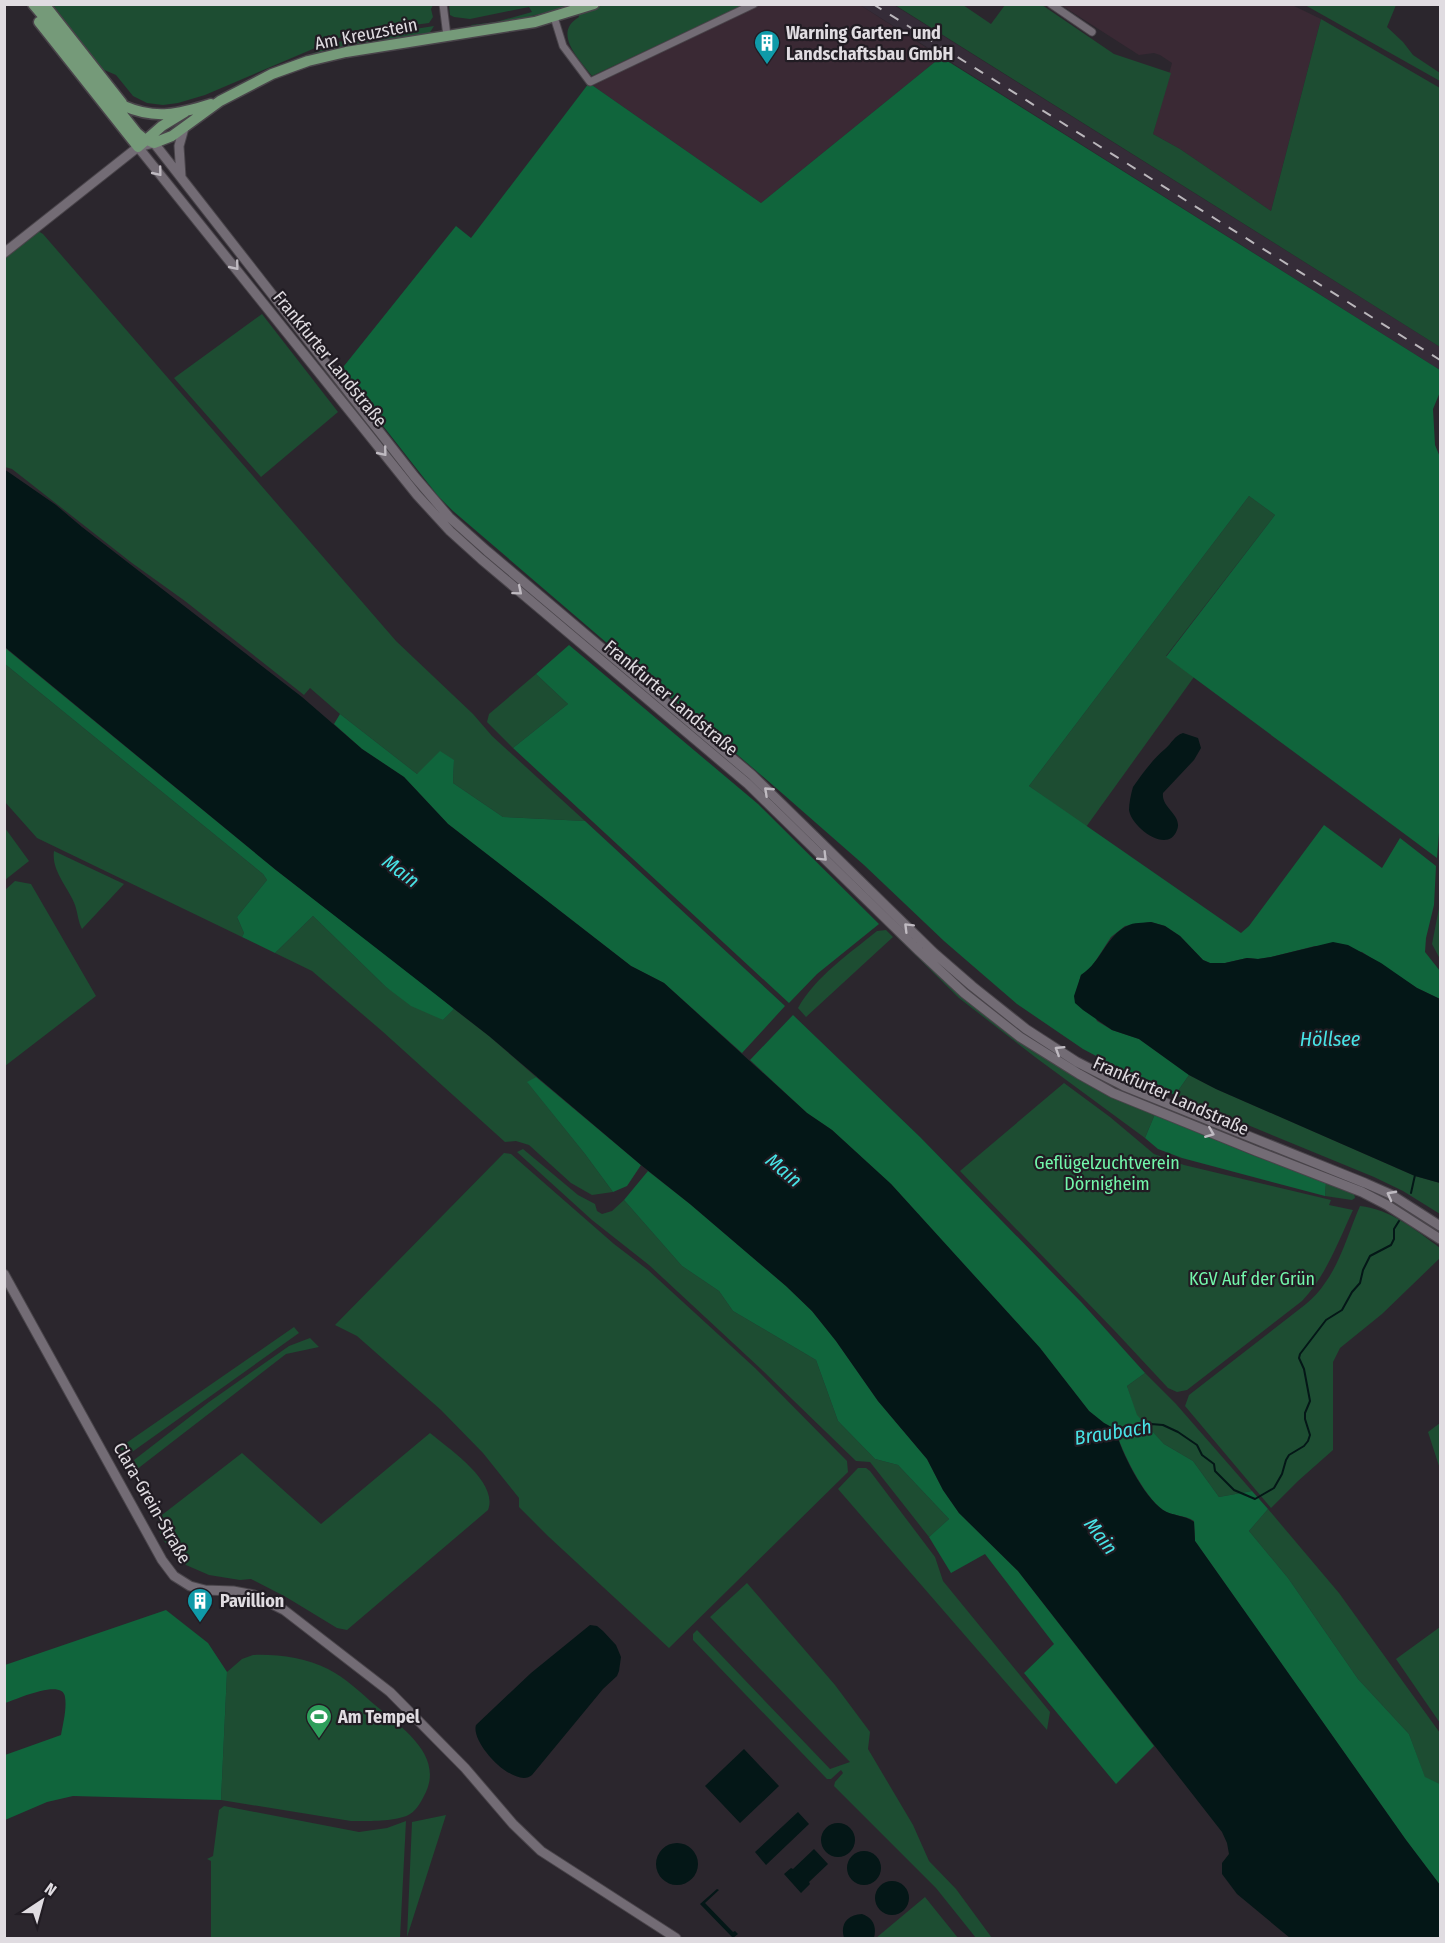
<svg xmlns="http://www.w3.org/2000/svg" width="1445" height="1943" viewBox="0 0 1445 1943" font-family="'Fira Sans Condensed',sans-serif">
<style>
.built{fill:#352c38}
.industrial{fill:#3a2934}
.green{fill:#1d4d32}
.forest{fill:#10653c}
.water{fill:#041717}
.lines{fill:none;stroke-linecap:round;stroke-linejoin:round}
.stream{stroke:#041717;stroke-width:2}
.street-casing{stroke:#49444a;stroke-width:9}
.secondary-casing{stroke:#49444a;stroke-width:11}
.primary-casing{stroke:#49444a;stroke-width:13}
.street{stroke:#736c75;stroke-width:7}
.secondary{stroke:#736c75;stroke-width:9}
.primary{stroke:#759a79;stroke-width:10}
.rail{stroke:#bab6bb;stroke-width:2;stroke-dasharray:10 10;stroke-linecap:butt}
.oneway{stroke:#bfbac1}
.labels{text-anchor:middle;stroke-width:4.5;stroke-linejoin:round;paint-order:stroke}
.poi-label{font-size:18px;font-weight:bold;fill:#e0dce1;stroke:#211c23;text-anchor:start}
.street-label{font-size:18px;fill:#e0dce1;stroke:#211c23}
.park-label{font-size:18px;fill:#73f7ab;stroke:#211c23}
.water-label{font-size:20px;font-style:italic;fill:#48e4e7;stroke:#211c23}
</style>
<rect width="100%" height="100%" fill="#2b262d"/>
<path class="built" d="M860,5H894L1440,347V370Z"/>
<path class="industrial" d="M743,5H860L941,57L761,203L589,83L592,76Z
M1061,5H1292L1321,19L1271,211L1180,149L1153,134L1172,63L1160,55L1154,53L1139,55Z"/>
<path class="green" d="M449,4L743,5L592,76C579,59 552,33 579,17L575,5L500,24L472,27L471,25L496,22L532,12L529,7L470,19L454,17L450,15Z
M53,5H433L431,9L433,17L429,23L369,31L341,37L205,95L178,103L163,105L147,103L133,96L116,75L102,69Z
M895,5H963L991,24L1005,5H1042L1114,54L1171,73L1153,134L1180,149L1271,211L1321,19L1440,88V347Z
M1305,5H1396L1387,27L1403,42L1413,55L1440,73V81Z
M434,26L429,34L348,45L307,56L344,40Z
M38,231L43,234L396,641L473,714L492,736L585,821L503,817L453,783L454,760L417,774L340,714L310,688L304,695L185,601L132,563L12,469L5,467L4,258Z
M262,314L338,412L261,477L174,378Z
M1249,496L1275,515L1166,656L1194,677L1086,827L1029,786Z
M5,664L263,874L267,880L237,917L244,933L242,937L37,838L5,802Z
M536,674L568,704L513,748L487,722L489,714Z
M5,828L29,861L5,880L4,828Z
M54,851L124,884L82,929C78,921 78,914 75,905C69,888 51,871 54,851Z
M15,881L31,884L96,996L5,1066V890Z
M1440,903V959L1432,944Z
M313,916L386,987L443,1020L454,1009L489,1036L536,1077L528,1083L585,1154L613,1192L592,1195L571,1183L529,1145L516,1141L505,1142L382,1031L312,971L275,953Z
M886,930L893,937L806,1017L798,1008C816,976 849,954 877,931Z
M895,935H898L987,1015L1155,1114L1145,1138L1035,1057L959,998Z
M1189,1075L1216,1089L1415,1176L1440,1183V1214L1403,1191L1374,1177L1175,1095Z
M1064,1083L1110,1117L1154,1154L1184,1165L1331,1200L1329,1205L1353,1210C1338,1242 1326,1276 1302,1301L1187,1390L1177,1392L1168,1388L1114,1330L960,1171Z
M523,1149L578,1195L595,1204L597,1211L602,1214L612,1211L624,1200L682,1266L719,1291L733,1311L816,1360L838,1421L875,1459L898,1465L949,1519L929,1537L870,1462L856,1461L761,1369L649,1265L592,1220L517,1152Z
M504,1153L511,1154L614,1244L648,1270L755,1368L847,1461L848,1472L669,1648L549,1537L519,1507V1498L483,1453L441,1410L357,1336L335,1325Z
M1326,1182L1354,1193L1355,1198L1352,1200L1325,1196Z
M1360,1206C1390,1209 1416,1230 1440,1248V1258L1382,1314L1340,1348L1333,1362V1450L1298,1481L1271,1508L1185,1406L1189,1395L1306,1304C1313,1298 1320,1291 1325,1283C1341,1261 1349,1231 1360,1206Z
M294,1327L299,1333L132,1452H124L119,1448Z
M310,1338L319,1347L286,1354L136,1470L134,1460L209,1402L289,1346Z
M1145,1373L1176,1404L1252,1491L1219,1497L1193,1461L1164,1444L1136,1415L1127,1386Z
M1440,1423V1469L1428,1432Z
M430,1433C449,1449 499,1482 488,1510L347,1630L337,1628L286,1597L251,1579L240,1580L209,1575L186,1565L164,1541L158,1528V1518L242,1453L321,1524Z
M858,1468H866L870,1471L935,1557L943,1581L1050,1712L1047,1730L838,1489Z
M1268,1509L1339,1593L1440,1733V1784L1425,1778L1409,1734L1358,1679L1288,1578L1249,1531Z
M747,1583L835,1685L870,1732L868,1749L913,1825L929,1861L956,1889L992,1938H976L936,1888L834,1786L835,1782L843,1773L841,1770L831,1779H827L693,1640V1634L697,1630L830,1769L850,1762L710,1617Z
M1440,1627V1723L1396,1659Z
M253,1655C277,1654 306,1658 328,1669C346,1678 361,1693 375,1705C401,1727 443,1754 426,1792C422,1800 417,1810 410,1814C397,1822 366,1821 351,1821L221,1800L227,1672L242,1659Z
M224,1806L359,1832L387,1828L406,1821L400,1938H211V1861L207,1859L213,1856L219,1810Z
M446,1815L407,1937L412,1822Z
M925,1897L958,1938H876Z"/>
<path class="forest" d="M941,57L1440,370V392L1433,409L1435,445L1440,457V820L1437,858L1166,657L1275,515L1249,496L1029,786L1241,933L1249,926L1324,825L1382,868L1400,838L1436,866L1434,905L1426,938L1425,952L1440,971V999L1417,988L1362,952L1315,946L1271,957L1258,959L1247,958L1225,963H1210L1203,960L1180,936L1165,926L1151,922L1125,926L1111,937L1091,968L1081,975L1079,982L1097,1021L1112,1030L1139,1039L1189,1075L1175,1095L1145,1082L1083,1049L1017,1004L944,941L864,865L775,787L453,511L438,496L340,371L456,226L471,238L589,83L761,203Z
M569,645L758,804L879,924L817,974L789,1003L513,748L568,704L536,674Z
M4,647L276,870L425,985L454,1009L443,1020L411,1006L386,987L313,916L275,953L242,937L244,933L237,917L267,880L263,874L5,664Z
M340,714L417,774L440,751L454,760L453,783L503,817L585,821L785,1006L742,1053L664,983L631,966L448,824L404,777L362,749L334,724Z
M793,1015L920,1137L1082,1303L1145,1373L1127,1386L1137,1415L1164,1444L1193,1461L1219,1497L1252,1491L1268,1509L1249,1531L1288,1578L1358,1679L1409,1734L1425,1777L1440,1784V1885L1406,1840L1195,1541L1194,1521C1185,1515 1172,1516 1163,1510C1143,1495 1122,1452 1115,1429L1104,1423L1089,1411L1040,1348L891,1184L832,1130L807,1113L750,1060Z
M536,1077L641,1165L627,1186L613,1192L585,1154L527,1082Z
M1155,1114L1252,1155L1326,1182L1325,1196L1182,1158L1158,1149L1145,1138Z
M648,1171L690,1204L786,1286L812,1311L836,1341L878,1401L927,1459L943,1490L959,1513L1018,1571L1154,1746L1116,1784L1024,1673L1054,1644L985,1554L951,1573L929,1537L949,1519L898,1465L875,1459L838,1421L816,1360L733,1311L719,1291L682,1266L624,1200Z
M166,1610L208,1643L227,1672L221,1800L73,1796L47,1802L5,1820V1755L61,1735C63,1724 67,1708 65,1697C63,1678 17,1699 5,1703V1665Z"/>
<path class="water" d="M4,469L56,505L82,527L302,697L362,749L404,777L448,824L631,966L664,983L807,1113L832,1130L891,1184L1040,1348L1089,1411L1104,1423L1115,1429C1121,1452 1143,1496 1163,1510C1172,1516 1185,1515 1194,1522L1195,1541L1406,1840L1440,1885V1938H1290L1237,1894L1222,1874V1863L1229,1854L1227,1843L1222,1832L1018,1571L959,1513L943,1490L927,1459L878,1401L836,1341L812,1311L786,1286L690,1204L641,1165L489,1036L276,870L5,647Z
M1183,733L1198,738L1201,748L1194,760L1163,793C1161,808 1183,815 1177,830C1168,855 1131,827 1129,810C1129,803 1131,794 1133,787C1143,773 1152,760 1165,749C1172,743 1174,736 1183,733Z
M1151,922L1165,926L1180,936L1203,960L1210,963H1225L1247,958L1258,959L1271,957L1333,942L1348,945L1381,963L1417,988L1440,999V1183L1415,1176L1216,1089L1189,1075L1139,1039L1112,1030L1083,1010L1075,1003L1074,996L1081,975C1102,961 1106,936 1127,926C1134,922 1143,923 1151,922Z
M590,1625L597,1626L603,1631L616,1645L621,1657L619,1671L617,1676L603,1689L532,1775C515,1790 470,1743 476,1725L531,1673Z
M744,1749L779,1786L740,1823L705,1786Z
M798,1812L809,1824L766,1865L755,1852Z
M821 1840a17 17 0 1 1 34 0a17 17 0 1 1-34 0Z
M656 1864a21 21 0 1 1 42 0a21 21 0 1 1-42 0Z
M814,1849L828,1864L809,1882L810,1884L801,1893L784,1874L791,1868L793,1869Z
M847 1868a17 17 0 1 1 34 0a17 17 0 1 1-34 0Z
M875 1898a17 17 0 1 1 34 0a17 17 0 1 1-34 0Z
M717,1889L719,1890L705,1903L733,1932L735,1931L738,1934L733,1938L700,1904Z
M862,1914C873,1918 877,1926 874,1938H844C840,1924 847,1915 862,1914Z"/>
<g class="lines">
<path class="stream" d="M1411,1193L1415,1175
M1113,1429L1151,1424L1163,1425L1178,1432L1197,1445L1202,1455L1214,1464L1215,1471L1234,1490L1255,1499L1274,1488L1282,1474L1286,1460L1289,1455L1304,1446L1308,1441L1310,1435L1305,1419V1413L1310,1401L1304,1369L1299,1358L1300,1354L1326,1320L1342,1310L1352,1292L1360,1283L1363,1270L1370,1256L1391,1245L1394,1239V1229L1399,1221"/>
<defs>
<path id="street" d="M443,4L447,36
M1051,4L1092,32
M554,17L563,46L590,82L754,4"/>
<path id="secondary" d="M138,147L417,495L450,531L481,559L748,784L919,951L964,993L1020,1037L1079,1074L1113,1093L1256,1151L1362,1192L1387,1205L1440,1239
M181,177L179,146L184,128
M4,253L138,147L154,143L414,476L449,517L487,551L752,775L934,953L972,986L1026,1029L1077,1062L1124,1086L1365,1183L1390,1194L1440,1226
M4,1274L162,1560L174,1576L190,1586L205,1590L233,1591L254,1595L284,1610L390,1692L465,1768L513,1824L541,1851L676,1938"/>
<path id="primary" d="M33,4L60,36L137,133L143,138L154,143L172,136L220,101L272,74L308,61L346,52L535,22L594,4
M44,4L122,103
M39,22L138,147L162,126L185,112
M124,106C156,120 179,114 211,104"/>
</defs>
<use href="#street" class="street-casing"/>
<use href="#secondary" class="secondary-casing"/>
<use href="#primary" class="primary-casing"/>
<use href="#street" class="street"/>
<use href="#secondary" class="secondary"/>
<use href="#primary" class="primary"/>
<path class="rail" d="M873,4L1440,360"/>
</g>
<defs><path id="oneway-chevron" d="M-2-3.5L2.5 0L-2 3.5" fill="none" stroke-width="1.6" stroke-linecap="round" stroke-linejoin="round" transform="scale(1.5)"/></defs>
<g class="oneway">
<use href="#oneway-chevron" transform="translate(158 172) rotate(51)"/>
<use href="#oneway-chevron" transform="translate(235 266) rotate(51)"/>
<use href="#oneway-chevron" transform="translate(383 452) rotate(51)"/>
<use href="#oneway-chevron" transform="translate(518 591) rotate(40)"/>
<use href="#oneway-chevron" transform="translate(768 791) rotate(-137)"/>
<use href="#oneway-chevron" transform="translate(823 857) rotate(45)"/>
<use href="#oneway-chevron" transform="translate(908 927) rotate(-135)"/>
<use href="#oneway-chevron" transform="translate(1059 1050) rotate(-148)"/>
<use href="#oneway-chevron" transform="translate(1210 1133) rotate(22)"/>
<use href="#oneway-chevron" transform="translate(1391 1195) rotate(-152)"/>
</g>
<defs>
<symbol id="building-pin" viewBox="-11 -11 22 30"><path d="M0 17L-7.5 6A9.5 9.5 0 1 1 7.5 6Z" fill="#0f9aa8" stroke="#211c23"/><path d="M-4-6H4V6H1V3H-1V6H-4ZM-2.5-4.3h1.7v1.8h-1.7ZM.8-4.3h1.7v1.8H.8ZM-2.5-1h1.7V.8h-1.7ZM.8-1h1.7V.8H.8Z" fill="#fff"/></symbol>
<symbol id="stadium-pin" viewBox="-11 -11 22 30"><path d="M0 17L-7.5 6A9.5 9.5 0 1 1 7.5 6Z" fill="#2e9e5b" stroke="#211c23"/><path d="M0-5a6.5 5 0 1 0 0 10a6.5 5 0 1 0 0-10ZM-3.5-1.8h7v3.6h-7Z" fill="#fff"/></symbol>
</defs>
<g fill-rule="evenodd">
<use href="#building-pin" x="752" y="28" width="30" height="40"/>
<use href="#building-pin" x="185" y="1586" width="30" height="40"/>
<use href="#stadium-pin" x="304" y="1702" width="30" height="40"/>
</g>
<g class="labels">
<g class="poi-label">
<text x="786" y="39">Warning Garten- und<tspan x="786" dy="21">Landschaftsbau GmbH</tspan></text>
<text x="220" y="1607">Pavillion</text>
<text x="338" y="1723">Am Tempel</text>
</g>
<g class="street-label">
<text transform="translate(366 34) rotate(-11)" y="6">Am Kreuzstein</text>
<text transform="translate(330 359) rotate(51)" y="6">Frankfurter Landstraße</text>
<text transform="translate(671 698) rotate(40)" y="6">Frankfurter Landstraße</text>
<text transform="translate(1171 1096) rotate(24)" y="6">Frankfurter Landstraße</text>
<text transform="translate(152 1503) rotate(60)" y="6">Clara-Grein-Straße</text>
</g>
<g class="park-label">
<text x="1107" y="1169">Geflügelzuchtverein<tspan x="1107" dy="21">Dörnigheim</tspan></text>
<text x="1252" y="1285">KGV Auf der Grün</text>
</g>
<g class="water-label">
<text transform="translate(401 871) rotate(37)" y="7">Main</text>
<text x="1330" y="1046">Höllsee</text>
<text transform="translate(784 1170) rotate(40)" y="7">Main</text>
<text transform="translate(1113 1432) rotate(-9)" y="7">Braubach</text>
<text transform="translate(1101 1536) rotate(53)" y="7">Main</text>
</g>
</g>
<rect width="1445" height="1943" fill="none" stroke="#e0dce1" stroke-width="12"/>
<g transform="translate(42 1901) rotate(36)" stroke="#211c23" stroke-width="4.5" paint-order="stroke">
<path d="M0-4.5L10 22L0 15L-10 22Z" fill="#e0dce1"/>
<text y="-9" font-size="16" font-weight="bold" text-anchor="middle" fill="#e0dce1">N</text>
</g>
</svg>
